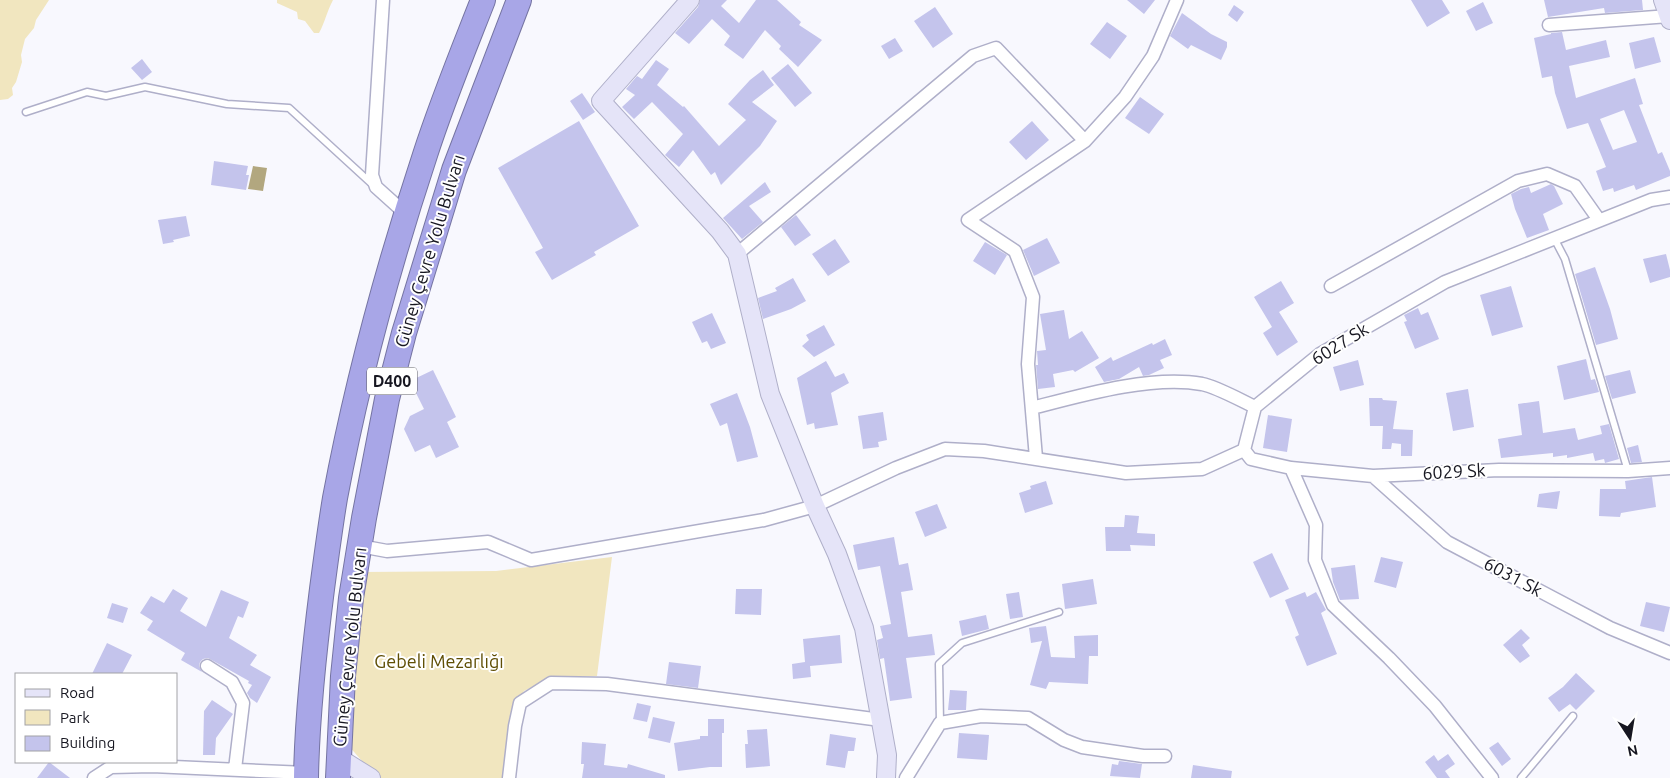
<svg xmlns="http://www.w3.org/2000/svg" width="1670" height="778" viewBox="0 0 1670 778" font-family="Ubuntu,sans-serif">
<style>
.green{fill:#f1e6bf}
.water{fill:#b2a77f}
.building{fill:#c4c4ec;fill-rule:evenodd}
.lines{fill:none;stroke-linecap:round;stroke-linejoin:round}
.lane-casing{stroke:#afafc9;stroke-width:9}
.street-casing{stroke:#afafc9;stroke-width:15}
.secondary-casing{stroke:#afafc9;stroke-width:20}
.highway-casing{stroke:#7574a2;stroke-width:26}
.lane{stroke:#fff;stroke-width:6}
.street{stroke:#fff;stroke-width:12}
.secondary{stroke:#e5e4f8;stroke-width:18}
.highway{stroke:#a8a6e7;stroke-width:24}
.labels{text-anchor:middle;stroke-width:4;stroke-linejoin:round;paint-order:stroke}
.shield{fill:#fff;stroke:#5d5d64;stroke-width:1}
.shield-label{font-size:16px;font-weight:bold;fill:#171721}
.street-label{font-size:18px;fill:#171721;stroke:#fff}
.park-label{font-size:18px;fill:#5f4e04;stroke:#fff}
</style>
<rect width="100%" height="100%" fill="#f8f8fe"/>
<path class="green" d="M0,0H49L36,20L34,28L25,39L21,55L22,62L16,82L12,88L13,95L8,99L0,100Z
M277,0H333C327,11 325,22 319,33H314L305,21L298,19L297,12L277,3Z
M612,557L597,676L561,677L540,683L524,691L516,704L507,778H377L347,744L361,572L496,571Z"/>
<path class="water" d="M253,166L267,168L263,191L248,189Z"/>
<path class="building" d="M700,0H727L721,6L739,23L756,0H777L801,22L799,25L822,40L798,67L779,49L781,46L765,30L743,59L724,45L730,36L712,19L689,44L675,33L698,7Z
M1127,0H1155L1144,14Z
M1411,0H1442L1450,13L1427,27Z
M1544,0H1642L1643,10L1605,13L1604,8L1548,17Z
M1483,2L1493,23L1476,31L1466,11Z
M1234,5L1244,12L1237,22L1228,15Z
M935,7L953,34L933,48L914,21Z
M1182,13L1211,34L1227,42V47L1221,60L1191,45L1188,49L1170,36Z
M1107,22L1127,36L1110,59L1090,44Z
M1562,32L1566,50L1606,40L1610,57L1569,66L1576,98L1635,78L1643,104L1639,105L1658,154L1662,152L1670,171V176L1636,190L1634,185L1614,192L1613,188L1603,191L1596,171L1606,167L1588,123L1567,129L1555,93L1552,76L1542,78L1534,38L1551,34V33ZM1624,110L1637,142L1613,150L1600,119Z
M1654,37L1661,62L1635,69L1629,43Z
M895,38L903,51L889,59L881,46Z
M142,59L152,72L142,80L131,68Z
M656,60L669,69L657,85L683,107L684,106L719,146L746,120L728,104L750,80L763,70L774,85L752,102L777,121L760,146L721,185L715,172L711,175L693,150L679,167L665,155L683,134L652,102L634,119L622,107L635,95L626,89L637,76L642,79Z
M788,64L812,93L795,107L771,78Z
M582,93L595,112L583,120L570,101Z
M1140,97L1164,114L1149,134L1125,118Z
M579,121L639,226L594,252L596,255L552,280L535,252L543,248L498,168Z
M1032,121L1049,140L1026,160L1009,142Z
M214,161L248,166L246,175H249L246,190L211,185Z
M765,182L771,192L749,206L763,222L742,239L723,218Z
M1551,184L1554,186L1563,204L1543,214L1549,230L1527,238L1515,209L1511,194L1521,189L1529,187L1531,193Z
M796,215L811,235L795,246L781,227Z
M186,216L190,236L173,240L174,242L163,244L158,220Z
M1047,238L1060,263L1034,276L1023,250Z
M835,239L850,262L828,276L812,254Z
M985,242L1007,255L995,275L973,261Z
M1666,254L1670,270V277L1650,283L1643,259Z
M1595,267L1610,309L1618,339L1596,345L1575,274Z
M793,278L806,301L791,309L763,319L758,298L777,291L775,288Z
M1281,281L1294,303L1279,312L1298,342L1277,356L1263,333L1272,327L1254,297Z
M1511,286L1523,327L1492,336L1480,295Z
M1418,308L1421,315L1428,312L1439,339L1415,349L1404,322L1407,321L1404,315Z
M1064,310L1069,339L1082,331L1099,358L1075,372L1073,370L1053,374L1055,387L1038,389L1036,365H1038L1037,351L1046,350L1040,314Z
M712,313L726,343L711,349L707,341L702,343L692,322Z
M824,325L835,345L814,357L802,346L809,340L806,335Z
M1165,339L1172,355L1160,360L1164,368L1149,375L1143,376L1139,367L1119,379L1104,382L1095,367L1111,357L1113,361L1152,343L1153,345Z
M1586,359L1591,380L1595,379L1599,392L1564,400L1557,366Z
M1358,360L1364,385L1340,391L1333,367Z
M826,361L835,377L844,373L849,383L831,393L838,425L815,429L814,423L807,425L797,378Z
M433,370L456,417L447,422L459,447L436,458L430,445L415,452L404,429L410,416L424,409L410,381Z
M1630,370L1636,393L1612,399L1605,376Z
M1468,389L1474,427L1453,431L1446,393Z
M737,393L750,427L758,457L737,462L727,423L720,426L710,404Z
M1369,398H1382L1383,400L1397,401L1393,429L1413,430L1412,456H1401V444L1392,443L1391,449H1382L1383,426H1370Z
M1539,401L1543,433L1575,428L1578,440L1602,434L1600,426L1609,424L1619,459L1605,463L1604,459L1595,461L1593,453L1567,458V455L1553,457V453L1501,458L1498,439L1522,435L1518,404Z
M883,412L887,440L878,442L879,447L863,449L858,416Z
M1268,415L1292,419L1287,452L1263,448Z
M1638,445L1642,462L1631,463L1627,448Z
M1652,477L1656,507L1621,513L1620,517L1599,516L1600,489H1626L1625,481Z
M1046,481L1053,504L1025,513L1019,493L1031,489L1030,486Z
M1560,491L1557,509L1537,507L1539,494Z
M937,504L947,528L925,537L915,512Z
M1125,515L1139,516L1137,533L1155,534V546L1130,545L1131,551H1106L1105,527H1124Z
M894,537L899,565L908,563L913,590L901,592L908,637L932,634L935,655L906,658L912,698L890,701L884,658L880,659L877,640L883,638L880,626L891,624L880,566L858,570L853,545Z
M1272,553L1289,589L1270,598L1253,562Z
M1381,557L1403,562L1396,588L1374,582Z
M1355,565L1359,599L1340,600L1333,582L1331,568Z
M1093,579L1097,604L1065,609L1062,584Z
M173,589L188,598L180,611L206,627L221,590L249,602L243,618L238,616L229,638L257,655L250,665L271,677L257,703L250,698L247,693L252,685L248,683L249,681L208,658L203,659L200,662L199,666L202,672L181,660L185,653L147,630L153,621L140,613L151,596L164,603Z
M736,589H762L761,615L735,614Z
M1019,592L1023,617L1010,619L1006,594Z
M1305,592L1307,597L1316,592L1326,610L1321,613L1337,654L1307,666L1295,637L1299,635L1285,600Z
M1646,602L1670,607L1664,632L1640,626Z
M112,603L128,608L123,623L107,618Z
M986,615L989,629L962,636L959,621Z
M1046,626L1051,657L1075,658L1074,636L1098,635V656H1089L1088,684L1049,682L1046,689L1030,685L1042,641L1031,643L1029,628Z
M1521,629L1530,638L1522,645L1530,656L1520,663L1503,645Z
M840,635L842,663L810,666L811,677L793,679L792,664L805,662L803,639Z
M107,643L132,655L122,674H92Z
M669,662L701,666L698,688L666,684Z
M1576,673L1595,691L1576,710L1570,704L1559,712L1548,698L1563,687Z
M950,690L967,691L966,710H948Z
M212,700L233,714L216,738L215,755H203L204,711Z
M637,703L651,706L647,722L633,719Z
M653,717L675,722L670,743L648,738Z
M708,719H724V733H722V767H710L678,771L674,743L700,739V736H708Z
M767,729L770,766L746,768L745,744H748L747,730Z
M959,733L989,735L987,760L957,758Z
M830,734L856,738L854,751H848L845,768L826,765Z
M582,742L606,744L604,765L627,768L628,764L665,775V778H582L584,764H581Z
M1498,742L1511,759L1502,766L1489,748Z
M1448,754L1455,764L1445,771L1450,778H1437L1425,762L1434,755L1438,761Z
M1119,761L1142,764L1140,778L1110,776L1112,764L1118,765Z
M49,762L70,778H37Z
M1193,765L1232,771L1231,778H1191Z"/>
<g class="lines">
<defs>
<path id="lane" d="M26,112L87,92L106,96L145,87L227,104L289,108L372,184
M1554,238L1565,259L1628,471
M940,723L939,664L962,643L1059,612
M1521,778L1573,716"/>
<path id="street" d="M383,0L372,175L376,187L406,214
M1549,25L1669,16
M737,254L973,56L996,48L1085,141
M1331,286L1518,181L1547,174L1575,186L1599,220
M1032,408C1082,395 1151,375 1202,384C1217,387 1240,400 1255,407
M1244,450L1251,459L1291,468L1373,476L1499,470L1628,471L1670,468
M1036,458L1028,364L1033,297L1015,251L968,220L1085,141L1125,97L1153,56L1177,0
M1291,468L1316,525L1315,560L1333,605L1389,658L1435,706L1492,778
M1373,476L1447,542L1610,628L1670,653
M360,546L387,551L488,542L531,560L764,520L815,506L896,468L945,449L984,451L1126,473L1202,469L1244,450L1255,407L1320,354L1445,282L1651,200L1670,197
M207,666L232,682L243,703L235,769
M94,778L111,767L152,766L306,773
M509,778L515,726L520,703L551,683L607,684L881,720
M906,778L940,723L981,716L1028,718L1064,740L1082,747L1143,756H1165"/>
<path id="secondary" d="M690,0L601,101L720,231L737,254L770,394L815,506L837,554L864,628L887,755L886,778
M1663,0L1670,20
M339,758L371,778"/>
<path id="highway" d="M306,778C307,715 314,652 322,589C326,559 330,528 335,498C357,381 388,267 425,155C442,102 463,51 483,0
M338,778L343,676L351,598L364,518L387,399L404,333L454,170L519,0"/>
</defs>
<use href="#lane" class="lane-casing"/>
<use href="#street" class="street-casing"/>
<use href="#secondary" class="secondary-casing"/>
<use href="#highway" class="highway-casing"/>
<use href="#lane" class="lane"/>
<use href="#street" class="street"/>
<use href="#secondary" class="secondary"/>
<use href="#highway" class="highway"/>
</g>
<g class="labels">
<rect class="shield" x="367" y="367.5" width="50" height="27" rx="4"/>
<g class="shield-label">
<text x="392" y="387">D400</text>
</g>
<g class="street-label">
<text transform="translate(430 251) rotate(-73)" y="6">Güney Çevre Yolu Bulvarı</text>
<text transform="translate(1340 344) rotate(-32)" y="6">6027 Sk</text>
<text transform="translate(1454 472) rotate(-3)" y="6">6029 Sk</text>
<text transform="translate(1513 577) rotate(28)" y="6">6031 Sk</text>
<text transform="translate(350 647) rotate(-84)" y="6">Güney Çevre Yolu Bulvarı</text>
</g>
<g class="park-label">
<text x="439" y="668">Gebeli Mezarlığı</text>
</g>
</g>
<rect x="15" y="673" width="162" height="90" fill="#ffffff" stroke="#a2a2a6"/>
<rect x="25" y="689" width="25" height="8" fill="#e5e4f8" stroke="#a2a2a6"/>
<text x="60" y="698" font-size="15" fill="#171721">Road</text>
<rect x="25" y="710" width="25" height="15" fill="#f1e6bf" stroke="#a2a2a6"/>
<text x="60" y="723" font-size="15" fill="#171721">Park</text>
<rect x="25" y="736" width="25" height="15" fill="#c4c4ec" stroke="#a2a2a6"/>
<text x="60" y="748" font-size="15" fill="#171721">Building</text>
<g transform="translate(1630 738) rotate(168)" stroke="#ffffff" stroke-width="4" paint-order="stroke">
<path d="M0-4L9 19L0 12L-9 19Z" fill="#171721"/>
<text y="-8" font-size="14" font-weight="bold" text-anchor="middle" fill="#171721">N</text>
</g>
</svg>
